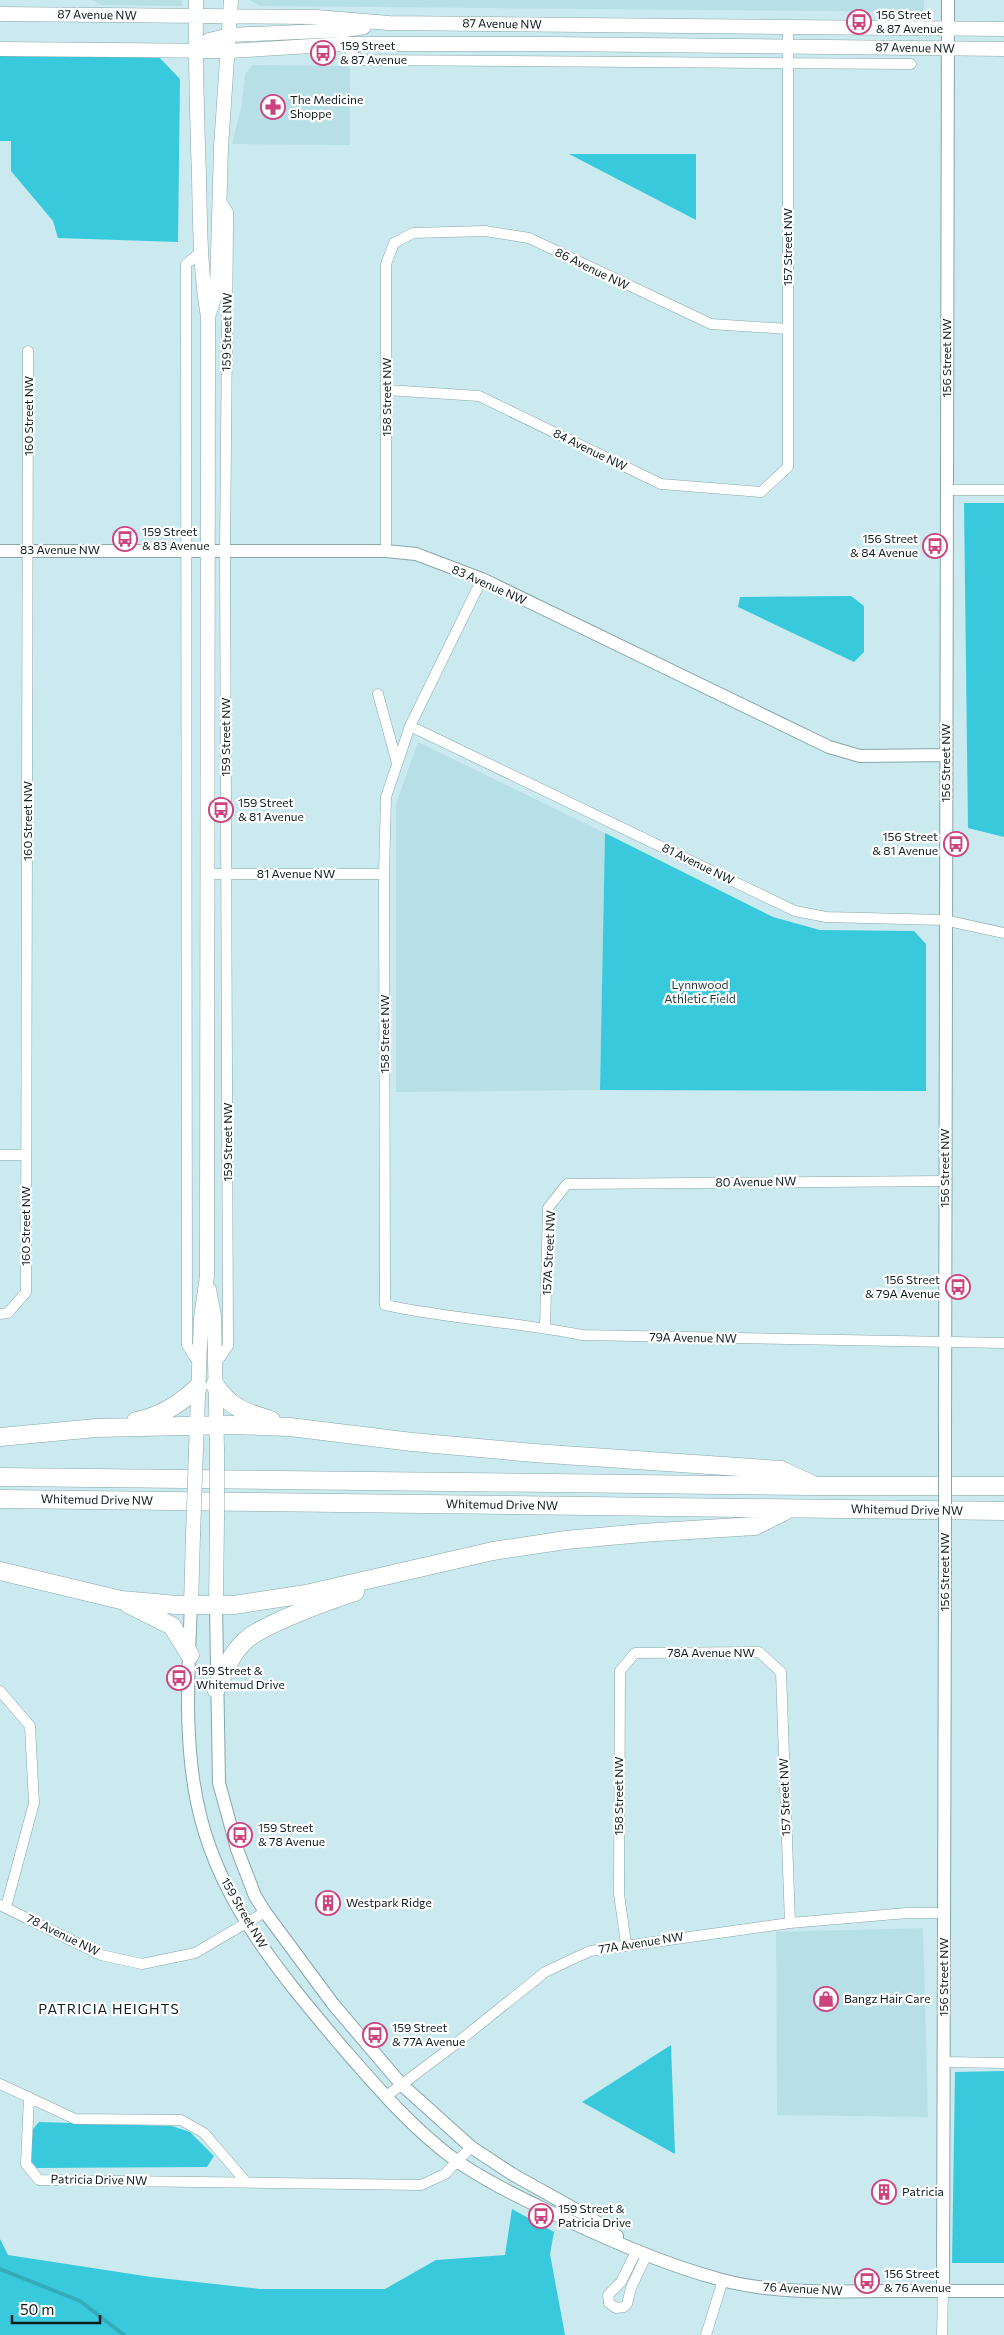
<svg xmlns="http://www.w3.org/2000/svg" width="1004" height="2335" viewBox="0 0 1004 2335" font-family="Commissioner,sans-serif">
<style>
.built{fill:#b6e0e6}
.green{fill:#38cadc}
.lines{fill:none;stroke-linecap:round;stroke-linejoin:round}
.stream{stroke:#35acbb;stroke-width:4}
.minor-casing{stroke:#87a6aa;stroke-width:11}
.tertiary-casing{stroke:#87a6aa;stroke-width:14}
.secondary-casing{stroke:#87a6aa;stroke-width:15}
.motorway-casing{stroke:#87a6aa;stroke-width:19}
.minor{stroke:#fff;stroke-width:10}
.tertiary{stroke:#fff;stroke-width:12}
.secondary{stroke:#fff;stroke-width:14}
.motorway{stroke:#fff;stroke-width:18}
.tertiary-bridge-casing{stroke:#87a6aa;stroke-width:14;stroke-linecap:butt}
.secondary-bridge-casing{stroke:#87a6aa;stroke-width:15;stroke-linecap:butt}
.tertiary-bridge{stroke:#fff;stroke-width:12}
.secondary-bridge{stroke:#fff;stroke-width:14}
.labels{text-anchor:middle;stroke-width:4.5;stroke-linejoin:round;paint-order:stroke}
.street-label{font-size:12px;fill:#101c1e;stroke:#fff}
.poi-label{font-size:12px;fill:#101c1e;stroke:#fff;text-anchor:start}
.park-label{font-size:12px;fill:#1d363a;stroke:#fff}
.neighbourhood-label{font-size:14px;letter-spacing:1px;fill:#101c1e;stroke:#fff}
</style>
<rect width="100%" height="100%" fill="#caeaef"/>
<path class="built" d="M91,0H182V6L102,5Z
M249,0H924V12L261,6Z
M253,65L350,66V145L232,144L242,104L245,74Z
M418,742L605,833L600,1090L396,1092V804Z
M923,1928L928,2117L777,2115L776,1932Z"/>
<path class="green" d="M0,56H158L180,79L178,242L58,238L53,221L11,171V141H0Z
M569,154H696V220Z
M964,503H1004V837L968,828Z
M851,596L864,606V652L854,662L738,607L740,597Z
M605,833L773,917L820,930L914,931L926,944V1091L600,1090Z
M671,2045L675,2154L582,2102Z
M1004,2071V2263H952L955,2072Z
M39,2122L172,2126L190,2132L214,2156L207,2167L37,2168L30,2160L33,2129Z
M512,2209L554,2232L550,2254L565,2335H0V2239L8,2255L151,2277L260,2289H385L436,2260L505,2255Z"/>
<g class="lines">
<path class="stream" d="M0,2269L80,2301L124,2335"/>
<defs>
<path id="minor" d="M345,44L354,56L363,60L911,64
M387,390L479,396L661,484L761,492L788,467V28
M947,490H1004
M386,551V264L394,243L413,233L485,231L529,238L711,324L788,329
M482,579L410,726L386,797L384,874L385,1305C450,1319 517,1322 582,1335L1004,1343
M378,694L397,763
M410,726L795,911L826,917L944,920L1004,933
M208,874H384
M0,1155H26
M0,1314L8,1313L26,1292L28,351
M545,1328L548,1208L567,1184L944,1181
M199,1364L187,1345L186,264L201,252
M215,1365L228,1346L225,550L228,226V212L219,198
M0,1691L30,1726L34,1803L6,1907
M0,1905L101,1955L142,1964L195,1953L265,1912
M626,1944L619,1894L620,1671L635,1653L759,1652L781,1672L790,1923
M944,2062L1004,2063
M0,2084L75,2119L181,2120L204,2133L246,2182
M29,2097L26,2164L39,2180L421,2185L445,2174L471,2147
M385,2097L453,2046L545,1972L590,1951L790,1923L907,1913H944
M637,2250L621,2282L608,2295L609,2303L616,2308L624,2307L627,2304L631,2288L647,2254
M706,2335L723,2280
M942,2335L943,2291"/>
<path id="tertiary" d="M0,551H386L416,554L482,579L829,747L860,756L946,755
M945,1435L948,0
M191,1605C188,1675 183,1750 201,1819C224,1908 284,1978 342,2047C377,2087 411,2127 454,2159C482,2179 515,2195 546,2210C602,2237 662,2264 722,2280C772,2293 824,2292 875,2291C918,2291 961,2291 1004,2291
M216,1605L219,1783L237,1849L255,1896L265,1912L333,2004L401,2084L471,2147L512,2174L589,2217L617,2236
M943,2291L945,1571"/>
<path id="secondary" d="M0,14L316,17L389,23L1004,29
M0,49L229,51L345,44H547L1004,49
M195,51L209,40L230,35L345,30L364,27
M209,314L217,289L221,147L231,0
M209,1289L214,1316L217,1449
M196,1449L201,1318L207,1276L208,317C200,271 200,223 199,176C197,117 195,59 196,0
M191,1605L193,1535
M216,1605L217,1519"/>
<path id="motorway" d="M215,1385C230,1408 245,1412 271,1420
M136,1421C159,1417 181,1403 198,1387
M0,1437L96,1428L230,1425L290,1427L412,1442L534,1453L781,1470L811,1484
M0,1477L816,1486H1004
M0,1499L1004,1511
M0,1571L121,1600L177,1605H234L306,1594L493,1551L566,1540L642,1533L755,1526L785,1511
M128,1604L172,1626L190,1655
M216,1689C225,1671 231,1653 246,1640C264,1624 330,1600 355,1592"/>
</defs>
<use href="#minor" class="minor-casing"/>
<use href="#tertiary" class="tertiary-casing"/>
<use href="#secondary" class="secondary-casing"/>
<use href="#motorway" class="motorway-casing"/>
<use href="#minor" class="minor"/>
<use href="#tertiary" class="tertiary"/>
<use href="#secondary" class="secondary"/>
<use href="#motorway" class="motorway"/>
<defs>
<path id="tertiary-bridge" d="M945,1435V1571"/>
<path id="secondary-bridge" d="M217,1449V1519
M193,1535L196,1449"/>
</defs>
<use href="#tertiary-bridge" class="tertiary-bridge-casing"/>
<use href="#secondary-bridge" class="secondary-bridge-casing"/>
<use href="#tertiary-bridge" class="tertiary-bridge"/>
<use href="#secondary-bridge" class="secondary-bridge"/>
</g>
<defs>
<symbol id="bus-ring" viewBox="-11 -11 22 22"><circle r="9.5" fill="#fff" stroke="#cc437e" stroke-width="1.5"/><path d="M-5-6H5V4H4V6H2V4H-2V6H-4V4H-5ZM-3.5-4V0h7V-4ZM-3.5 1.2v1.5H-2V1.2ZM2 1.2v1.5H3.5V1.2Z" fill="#cc437e"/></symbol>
<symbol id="pharmacy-ring" viewBox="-11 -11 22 22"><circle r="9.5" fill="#fff" stroke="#cc437e" stroke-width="1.5"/><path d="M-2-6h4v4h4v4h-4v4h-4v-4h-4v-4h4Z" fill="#cc437e"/></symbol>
<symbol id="building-ring" viewBox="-11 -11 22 22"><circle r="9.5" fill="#fff" stroke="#cc437e" stroke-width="1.5"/><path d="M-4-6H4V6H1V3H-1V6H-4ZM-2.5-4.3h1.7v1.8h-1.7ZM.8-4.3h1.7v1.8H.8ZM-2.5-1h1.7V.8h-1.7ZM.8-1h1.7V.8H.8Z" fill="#cc437e"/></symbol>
<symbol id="shop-ring" viewBox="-11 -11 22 22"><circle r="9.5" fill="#fff" stroke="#cc437e" stroke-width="1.5"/><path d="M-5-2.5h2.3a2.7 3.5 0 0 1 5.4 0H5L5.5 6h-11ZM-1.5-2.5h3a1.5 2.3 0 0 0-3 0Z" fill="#cc437e"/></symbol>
</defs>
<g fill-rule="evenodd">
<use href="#bus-ring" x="845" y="8" width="28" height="28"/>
<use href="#bus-ring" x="309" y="39" width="28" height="28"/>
<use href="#pharmacy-ring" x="259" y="93" width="28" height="28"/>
<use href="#bus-ring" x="111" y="525" width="28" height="28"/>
<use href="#bus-ring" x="921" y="532" width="28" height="28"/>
<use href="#bus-ring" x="207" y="796" width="28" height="28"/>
<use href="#bus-ring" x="942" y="830" width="28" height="28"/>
<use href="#bus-ring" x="944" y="1273" width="28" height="28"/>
<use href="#bus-ring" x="165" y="1664" width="28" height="28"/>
<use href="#bus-ring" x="226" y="1821" width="28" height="28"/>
<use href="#building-ring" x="314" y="1889" width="28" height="28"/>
<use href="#shop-ring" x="812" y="1985" width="28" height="28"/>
<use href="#bus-ring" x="361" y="2021" width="28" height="28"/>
<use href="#building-ring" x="870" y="2178" width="28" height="28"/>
<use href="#bus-ring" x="527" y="2202" width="28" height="28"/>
<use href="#bus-ring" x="853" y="2267" width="28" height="28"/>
</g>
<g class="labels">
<g class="street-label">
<text transform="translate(97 15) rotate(1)" y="4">87 Avenue NW</text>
<text transform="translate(502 24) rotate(1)" y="4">87 Avenue NW</text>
<text transform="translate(915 48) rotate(1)" y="4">87 Avenue NW</text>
<text transform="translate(788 247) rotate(-90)" y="4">157 Street NW</text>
<text transform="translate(592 269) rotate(26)" y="4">86 Avenue NW</text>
<text transform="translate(227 332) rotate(-89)" y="4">159 Street NW</text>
<text transform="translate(947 358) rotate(-90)" y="4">156 Street NW</text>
<text transform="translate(387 397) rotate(-90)" y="4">158 Street NW</text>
<text transform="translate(29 416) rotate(-90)" y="4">160 Street NW</text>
<text transform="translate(590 450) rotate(26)" y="4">84 Avenue NW</text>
<text x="60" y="554">83 Avenue NW</text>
<text transform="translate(489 585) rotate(24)" y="4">83 Avenue NW</text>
<text transform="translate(226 737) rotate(-90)" y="4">159 Street NW</text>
<text transform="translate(946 763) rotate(-90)" y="4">156 Street NW</text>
<text transform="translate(28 821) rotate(-90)" y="4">160 Street NW</text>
<text transform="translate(698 864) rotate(26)" y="4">81 Avenue NW</text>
<text x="296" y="878">81 Avenue NW</text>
<text transform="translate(385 1034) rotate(-90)" y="4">158 Street NW</text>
<text transform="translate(228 1142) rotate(-90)" y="4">159 Street NW</text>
<text transform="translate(945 1168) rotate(-90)" y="4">156 Street NW</text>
<text transform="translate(756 1182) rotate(-1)" y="4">80 Avenue NW</text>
<text transform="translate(26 1226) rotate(-90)" y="4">160 Street NW</text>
<text transform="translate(549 1253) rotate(-87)" y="4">157A Street NW</text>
<text transform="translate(693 1338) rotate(1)" y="4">79A Avenue NW</text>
<text transform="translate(97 1500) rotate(1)" y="4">Whitemud Drive NW</text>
<text transform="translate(502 1505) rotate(1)" y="4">Whitemud Drive NW</text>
<text transform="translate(907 1510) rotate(1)" y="4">Whitemud Drive NW</text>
<text transform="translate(945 1572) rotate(-90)" y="4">156 Street NW</text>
<text x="711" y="1657">78A Avenue NW</text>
<text transform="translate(619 1796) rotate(-90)" y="4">158 Street NW</text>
<text transform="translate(785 1797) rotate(-92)" y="4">157 Street NW</text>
<text transform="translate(244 1913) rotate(60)" y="4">159 Street NW</text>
<text transform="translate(63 1935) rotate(26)" y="4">78 Avenue NW</text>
<text transform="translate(641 1943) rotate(-9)" y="4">77A Avenue NW</text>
<text transform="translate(944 1977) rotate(-90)" y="4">156 Street NW</text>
<text transform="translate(99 2180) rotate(1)" y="4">Patricia Drive NW</text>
<text transform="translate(803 2289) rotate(3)" y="4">76 Avenue NW</text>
</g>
<g class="poi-label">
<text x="876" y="19">156 Street<tspan x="876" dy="14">&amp; 87 Avenue</tspan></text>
<text x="340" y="50">159 Street<tspan x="340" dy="14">&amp; 87 Avenue</tspan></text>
<text x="290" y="104">The Medicine<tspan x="290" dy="14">Shoppe</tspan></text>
<text x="142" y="536">159 Street<tspan x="142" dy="14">&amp; 83 Avenue</tspan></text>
<text x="918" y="543" text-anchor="end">156 Street<tspan x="918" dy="14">&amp; 84 Avenue</tspan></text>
<text x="238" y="807">159 Street<tspan x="238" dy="14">&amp; 81 Avenue</tspan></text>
<text x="938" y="841" text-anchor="end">156 Street<tspan x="938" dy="14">&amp; 81 Avenue</tspan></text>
<text x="940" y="1284" text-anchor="end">156 Street<tspan x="940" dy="14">&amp; 79A Avenue</tspan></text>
<text x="196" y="1675">159 Street &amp;<tspan x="196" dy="14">Whitemud Drive</tspan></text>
<text x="258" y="1832">159 Street<tspan x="258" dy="14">&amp; 78 Avenue</tspan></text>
<text x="346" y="1907">Westpark Ridge</text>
<text x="844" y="2003">Bangz Hair Care</text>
<text x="392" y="2032">159 Street<tspan x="392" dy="14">&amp; 77A Avenue</tspan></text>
<text x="902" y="2196">Patricia</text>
<text x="558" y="2213">159 Street &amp;<tspan x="558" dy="14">Patricia Drive</tspan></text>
<text x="884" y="2278">156 Street<tspan x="884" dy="14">&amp; 76 Avenue</tspan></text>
</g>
<g class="park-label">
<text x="700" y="989">Lynnwood<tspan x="700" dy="14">Athletic Field</tspan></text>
</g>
<g class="neighbourhood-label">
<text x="109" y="2014">PATRICIA HEIGHTS</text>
</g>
</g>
<path d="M12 2315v8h88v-8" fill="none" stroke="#101c1e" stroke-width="2.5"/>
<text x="20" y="2315" font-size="15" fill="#101c1e" stroke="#ffffff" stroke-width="4" paint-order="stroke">50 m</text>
</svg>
